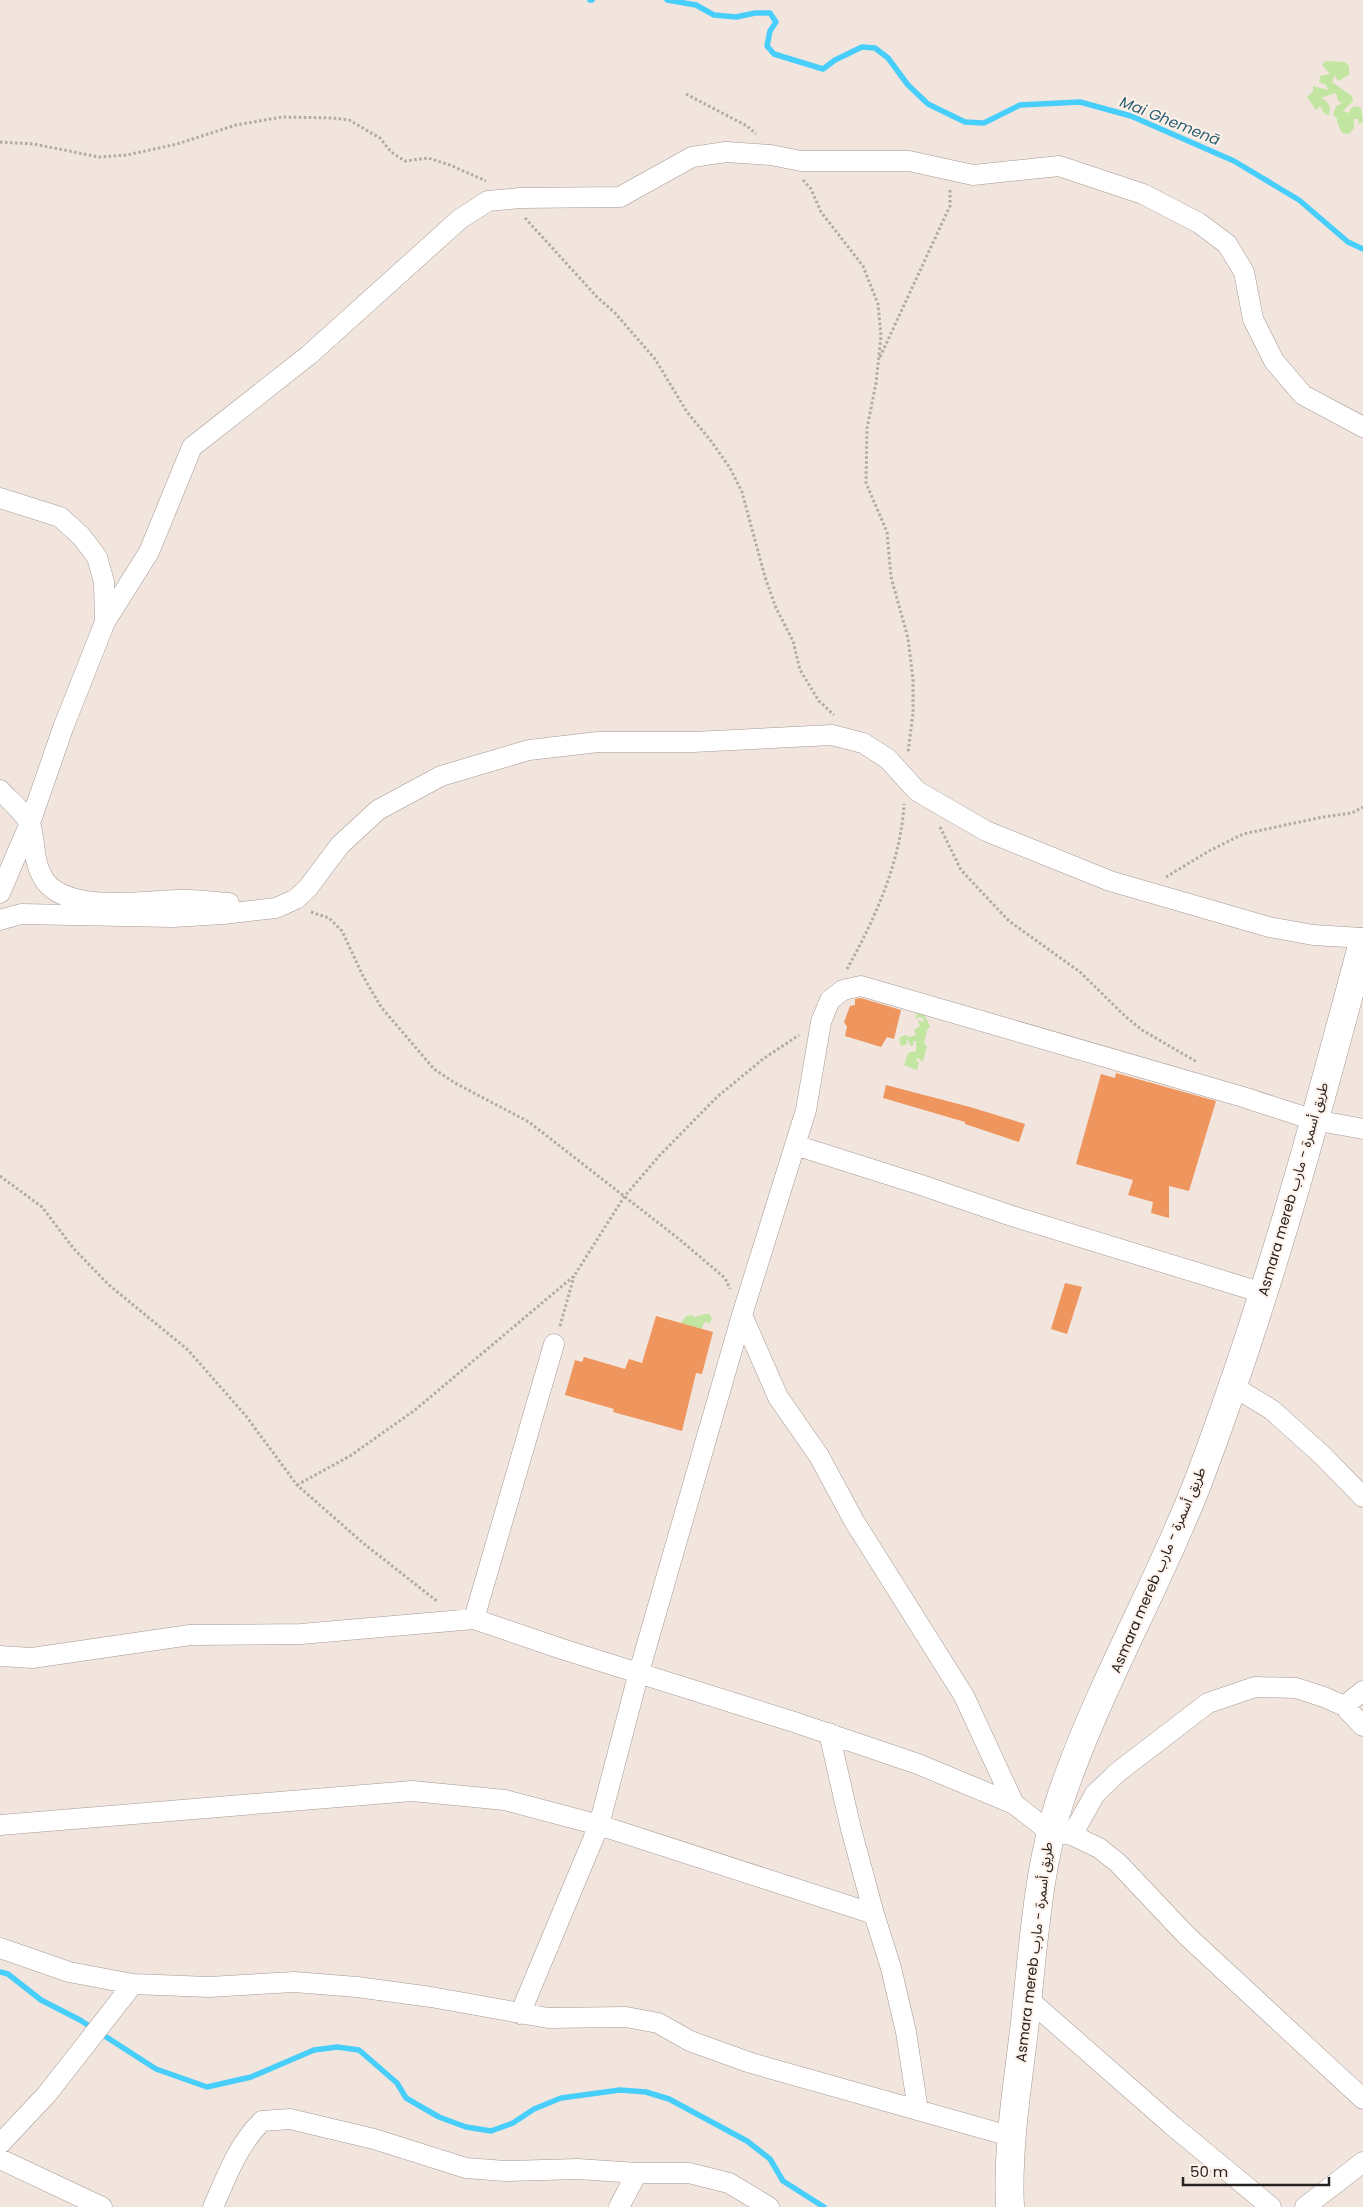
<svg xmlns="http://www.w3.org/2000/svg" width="1363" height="2207" viewBox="0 0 1363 2207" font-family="Poppins,'Noto Sans Arabic',sans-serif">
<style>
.green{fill:#c2e5a1}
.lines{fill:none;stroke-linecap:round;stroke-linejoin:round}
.stream{stroke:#48cefa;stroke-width:5.5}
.building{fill:#ef965f}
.street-casing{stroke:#a59993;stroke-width:21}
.highway-casing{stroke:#a59993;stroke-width:29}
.path{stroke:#b3aaa4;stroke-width:3;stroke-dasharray:2.5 2.5;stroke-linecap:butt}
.street{stroke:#fff;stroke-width:20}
.highway{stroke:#fff;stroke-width:28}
.labels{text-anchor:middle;stroke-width:4;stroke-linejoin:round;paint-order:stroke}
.street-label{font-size:14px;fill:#26221f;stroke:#fef2eb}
.water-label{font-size:15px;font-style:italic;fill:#2a5f72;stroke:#fef2eb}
</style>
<rect width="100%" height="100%" fill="#f1e5de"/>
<path class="green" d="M1325,61L1345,62L1349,66V75L1338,81L1335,75L1332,82L1352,96L1353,101L1343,111L1349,113L1351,108L1355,106L1361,108L1363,122L1359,124L1358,119H1354V128L1349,134L1342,133L1337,122V118L1333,115L1336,106L1342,103L1338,101L1336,93L1321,98L1326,101L1330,107L1329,116L1324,113L1320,106L1316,110L1307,97L1313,91V86L1328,90L1326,85L1319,82L1320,76L1330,74L1322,65Z
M918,1012L924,1013L930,1027L927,1030L924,1044L927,1046L923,1062L918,1058L916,1060L919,1063L917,1070L904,1065L908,1053L916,1051V1041H913L914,1045L911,1046L906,1037L907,1044L901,1046L899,1038L905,1035L909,1037L916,1035L914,1030L920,1026L918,1020L923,1022L924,1019L920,1017L915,1019Z
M705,1314H709L712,1318L710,1323L704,1322L702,1329L681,1323L686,1316L692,1315L695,1317Z"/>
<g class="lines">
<path class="stream" d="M590,0H592
M667,0L696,5L714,15L736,17L755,13H770L776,22L770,31L767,46L774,54L823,69L835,60L862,47L875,48L888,58L908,85L928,104L965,122L984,123L1020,105L1080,102L1131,116L1234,161L1299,200L1348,242L1363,249
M0,1972L8,1974L41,2000L80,2020L156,2069L207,2087L251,2077L314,2050L337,2047L359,2050L397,2083L406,2098L439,2117L466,2127L491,2131L513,2123L534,2109L561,2098L620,2090L646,2092L669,2099L747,2141L770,2159L783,2181L824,2207"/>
</g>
<path class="building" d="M861,998L901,1010L894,1039L887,1037L881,1047L845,1036L847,1027L844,1022L850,1006L855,1005V999Z
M1116,1073L1216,1101L1189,1191L1169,1186V1218L1151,1213L1153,1202L1128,1195L1133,1180L1076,1164L1101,1074L1115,1078Z
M886,1085L970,1107L1025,1124L1019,1142L965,1124V1122L883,1098Z
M1065,1283L1082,1287L1067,1334L1051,1329Z
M656,1316L713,1332L702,1374L696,1373L682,1431L613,1412L614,1409L565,1395L575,1360L582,1362L584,1357L625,1369L629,1359L642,1363Z"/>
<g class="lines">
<defs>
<path id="street" d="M0,498L60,517L81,536L97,557L104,582L105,622
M0,790C7,798 27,815 30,824C36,840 32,858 42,876C61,914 141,901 175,900C193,899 211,902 229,903
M0,893L30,823L63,728L105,622L149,552L192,447L309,355L460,219L488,201L520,198L620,197L692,157L726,152L771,155L801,161H909L973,175L1059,166L1143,194L1199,223L1227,244L1244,272L1253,319L1274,361L1303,395L1363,427
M0,920L21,914L173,917L223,914L276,908L296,899L307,889L340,845L378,810L441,776L529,750L598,742H693L832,735L863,743L888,759L917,791L986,831L1110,881L1269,927L1313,935L1363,938
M795,1145L918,1184L1012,1216L1263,1293
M742,1315L778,1397L819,1456L854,1521L964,1696L1014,1804
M1231,1385L1272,1410L1322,1455L1363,1497
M474,1619L554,1344
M0,1656L32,1658L190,1635L301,1634L474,1619L562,1649L794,1722L918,1764L1014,1804L1050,1832L1072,1835L1099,1848L1118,1863L1186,1935L1363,2099
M1363,1691L1344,1706L1363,1726
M829,1733L851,1829L874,1914L891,1968L906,2032L918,2110
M0,1825L412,1791L505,1800L599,1825L874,1914
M1072,1835L1095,1794L1118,1772L1208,1703L1255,1687L1296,1688L1324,1697L1344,1706
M0,1948L69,1972L133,1984L209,1987L294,1982L357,1987L431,1997L548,2018L626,2017L658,2023L690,2041L751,2063L1013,2137
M1028,1999L1173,2126L1271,2207
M520,2014L599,1825L639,1672L742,1315L806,1110L821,1022L830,1000L843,990L861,986L1243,1097L1314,1120L1363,1129
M0,2144L47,2094L133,1984
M0,2159L102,2207
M213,2207C227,2176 237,2146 262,2121L290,2119L374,2139L466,2168L505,2171L578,2169L637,2173H689L729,2183L769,2207
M619,2207L637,2173
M1305,2207L1363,2162"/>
<path id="highway" d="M1010,2207C1007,2146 1018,2083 1025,2022C1034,1941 1038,1857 1067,1780C1104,1678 1159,1583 1198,1482C1265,1306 1315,1123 1363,942"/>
</defs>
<use href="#street" class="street-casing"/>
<use href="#highway" class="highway-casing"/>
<path class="path" d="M686,94L747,126L756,134
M0,142L34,144L99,157L127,155L177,144L236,125L282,117L333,118L349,120L380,138L391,152L405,161L428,158L450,165L486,181
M803,180L811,189L821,212L863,266L878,304L881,336L876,383L867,428L866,483L887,532L891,577L908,638L913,679V713L908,753
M525,218L597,297L615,313L655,359L687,412L711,441L730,468L742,492L765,577L776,608L793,641L800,670L819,701L834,715
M880,357L950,206V189
M940,827L961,870L1009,921L1080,972L1126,1017L1142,1030L1197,1062
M1166,877L1209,851L1243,834L1323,817L1352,813L1363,807
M311,912L329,918L342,931L363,976L381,1007L434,1069L455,1083L529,1122L679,1239L725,1278L730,1289
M847,969C875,919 901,861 904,804
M0,1176L42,1207L74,1249L109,1285L188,1350L246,1416L297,1485L363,1543L438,1602
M560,1326L574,1276
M297,1485L350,1456L415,1410L574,1276L624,1197L660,1155L717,1097L763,1059L799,1035"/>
<use href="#street" class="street"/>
<use href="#highway" class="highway"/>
</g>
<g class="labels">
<g class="street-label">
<text transform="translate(1293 1189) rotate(-74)" y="5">Asmara mereb طريق أسمرة - مارب</text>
<text transform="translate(1158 1570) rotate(-67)" y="5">Asmara mereb طريق أسمرة - مارب</text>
<text transform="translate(1034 1952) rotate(-83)" y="5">Asmara mereb طريق أسمرة - مارب</text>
</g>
<g class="water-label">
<text transform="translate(1170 121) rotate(22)" y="5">Mai Ghemenā</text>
</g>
</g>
<path d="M1183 2177v8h146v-8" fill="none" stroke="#26221f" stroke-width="2.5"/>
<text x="1190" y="2177" font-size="15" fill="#26221f" stroke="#fef2eb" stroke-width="4" paint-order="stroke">50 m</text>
</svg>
